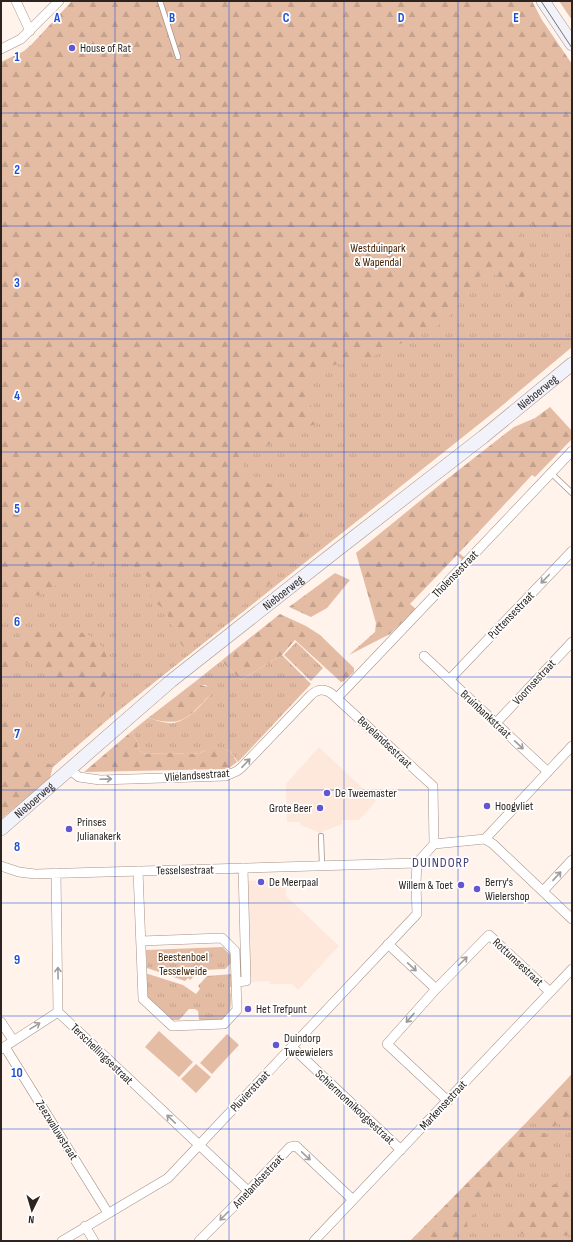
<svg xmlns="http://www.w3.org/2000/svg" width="573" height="1242" viewBox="0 0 573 1242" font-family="'Sofia Sans Condensed',sans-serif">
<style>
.built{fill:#fde8db}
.grass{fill:url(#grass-tufts)}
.forest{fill:url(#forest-firs)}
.pitch{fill:#e4bca4}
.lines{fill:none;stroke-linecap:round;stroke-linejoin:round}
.lane-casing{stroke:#a59388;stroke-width:6}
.street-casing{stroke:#a59388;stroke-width:10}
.secondary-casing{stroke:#a59388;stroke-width:14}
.lane{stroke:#fff;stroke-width:4.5}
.street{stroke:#fff;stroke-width:9}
.secondary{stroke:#f2f2fa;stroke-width:13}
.tram{stroke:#7c736e;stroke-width:1}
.oneway{stroke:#a09c9b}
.grid{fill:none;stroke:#1d4ed8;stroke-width:1;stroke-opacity:0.55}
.poi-dot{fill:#6257d0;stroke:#fff;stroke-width:1.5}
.labels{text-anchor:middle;stroke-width:3.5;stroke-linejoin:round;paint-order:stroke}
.poi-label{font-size:12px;fill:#2b2420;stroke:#fff;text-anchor:start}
.park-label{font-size:12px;fill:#442004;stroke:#fff}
.street-label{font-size:12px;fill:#2b2420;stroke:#fff}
.quarter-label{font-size:14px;letter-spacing:1px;fill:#42407d;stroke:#fff}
.grid-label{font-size:13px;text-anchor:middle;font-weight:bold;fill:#1d4ed8;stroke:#fff;stroke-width:3.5;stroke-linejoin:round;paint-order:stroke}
</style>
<defs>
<pattern id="grass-tufts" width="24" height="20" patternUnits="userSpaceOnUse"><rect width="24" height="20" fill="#e4bca4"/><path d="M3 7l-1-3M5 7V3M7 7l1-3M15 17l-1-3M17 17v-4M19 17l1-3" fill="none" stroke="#c4a18d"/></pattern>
<pattern id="forest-firs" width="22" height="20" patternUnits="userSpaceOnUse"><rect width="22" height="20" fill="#e4bca4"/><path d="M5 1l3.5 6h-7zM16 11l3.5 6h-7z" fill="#c4a18d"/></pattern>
</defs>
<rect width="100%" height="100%" fill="#fff3ec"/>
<path class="built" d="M319,747L376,801L359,820H342V824L320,833L300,825V822H287L286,784Z
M285,879L286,896L339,946L298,990L292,984H270L269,981L251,982L246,881Z"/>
<path class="grass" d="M423,1L572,73V347L498,409L112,716L1,812V62Z
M296,642L323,668L311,681L284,655Z
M282,655L311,684L238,762L230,751L225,750H206L200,753L189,754L171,753L148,754L143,753L139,750L136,739L132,731L148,718C156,720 166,724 174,723C189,720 201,705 211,694L206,685H201L196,681L221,661L241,680Z
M223,947L231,956V963L225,969L201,970L190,980L188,978L185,981L147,968L146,950Z
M145,973L183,985L196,994L200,989L198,986L207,976L232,974L234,987H230C231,1000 233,1010 224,1020H199L198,1011L195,1009H189L179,1020H170L146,998Z
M572,1074V1241H415Z"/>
<path class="forest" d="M72,1H532L542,20L572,64V203C570,216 564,236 547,233C539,232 534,225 528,222C525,220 519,221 515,221C520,233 532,284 525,294C522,300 515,301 509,302C510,292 509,282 498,276C480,267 472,284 464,297C459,305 452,315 444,321C434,330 411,338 398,345C386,351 372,357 359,361C343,365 325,362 314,377C303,394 313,406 315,424L247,454C222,480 320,487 299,526L305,531L304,541C294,548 293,558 285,566C280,572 274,573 273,581L186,650L178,640L168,616L163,608L151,600L149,578L139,569L113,558L102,560L93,564L86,569L64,580L44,594L1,602V62L24,51L32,44Z
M559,1H572V20Z
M550,407L572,431V439L535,477L532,475L459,553L465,558L462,560L457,555L410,604L416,609L390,634L349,655L375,632L376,623L356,553L442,483L514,427L535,418Z
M335,573L350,580L327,608L311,617L289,607Z
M280,614L306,626L320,635L354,668V672L344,681L341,682L295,640L282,655L241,680L221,661Z
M54,629C66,630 82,630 92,637C112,650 121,695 92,702C69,707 63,679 48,669C44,667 36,662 32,662C24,661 15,674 1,672V643L33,630Z
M196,681L201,685L211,688V694C187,718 184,728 148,718Z
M1,719C5,722 10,725 12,730C18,742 16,752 29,761C36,766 45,760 53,766L50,778L1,819Z
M132,731L136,739L139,750L143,753L148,754L171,753L189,754L200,753L206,750H225L230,751L237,762L228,769L84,772Z
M572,1074V1112C555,1127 552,1133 530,1119Z
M525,1124L535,1131L547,1134L550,1149L548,1158C538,1162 529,1158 520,1164L491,1192L467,1222L469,1241H410Z
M572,1176V1234L547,1239L514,1232L505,1226L506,1214L518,1203L547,1186L562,1183Z"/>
<path class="pitch" d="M159,1031L193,1062L179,1077L145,1047Z
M227,1034L239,1045L212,1074L200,1063Z
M196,1064L211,1077L196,1093L181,1079Z"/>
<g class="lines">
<defs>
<path id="lane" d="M160,1L178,57
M551,473L572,493
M321,836L322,866"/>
<path id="street" d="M16,1L30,31
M1,49L21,39L59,1
M424,656L548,772
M450,679L572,551
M337,698L572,451
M496,723L572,642
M70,770L79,777L100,780L226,776L237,771L241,768L310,696C317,689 324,688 332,694L433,786L434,844
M485,839L572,746
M485,839L493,844L572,919
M1,866L19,872L35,874L417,863
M138,871L143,999L172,1026L224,1024L237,1010L235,951L222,938L141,941
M56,873L58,1012L248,1191
M543,891L572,860
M388,944L436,989
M236,982L246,981L243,868
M1,1022L13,1040
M5,1047L108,1213
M292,1047L401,1150
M1,1049L58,1012
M448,1101L387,1044L436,989L489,935L550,992
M85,1226L94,1241
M62,1241L168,1178L417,914L416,883L417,863L434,844L485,839
M199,1241L239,1201L290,1147L296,1146L353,1200
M314,1241L572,969"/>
<g id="secondary">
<path d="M543,1L572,44"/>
<path id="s1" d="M1,829L171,681L336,551L483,437L572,364"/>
</g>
</defs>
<use href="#lane" class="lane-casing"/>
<use href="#street" class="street-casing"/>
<use href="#secondary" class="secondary-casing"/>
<use href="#lane" class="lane"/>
<use href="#street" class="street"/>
<use href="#secondary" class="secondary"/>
<path class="tram" d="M541,1L572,48"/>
</g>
<defs><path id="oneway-shaft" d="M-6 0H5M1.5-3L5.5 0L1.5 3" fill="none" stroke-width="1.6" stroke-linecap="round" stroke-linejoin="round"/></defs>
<g class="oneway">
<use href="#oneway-shaft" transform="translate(545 579) rotate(134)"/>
<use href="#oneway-shaft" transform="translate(519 745) rotate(43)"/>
<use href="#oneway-shaft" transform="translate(246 763) rotate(-47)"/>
<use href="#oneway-shaft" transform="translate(106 779) rotate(-2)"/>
<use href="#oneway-shaft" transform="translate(557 876) rotate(-47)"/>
<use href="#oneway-shaft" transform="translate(463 961) rotate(-45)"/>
<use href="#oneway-shaft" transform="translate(412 967) rotate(43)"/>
<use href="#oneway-shaft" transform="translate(58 973) rotate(-91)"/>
<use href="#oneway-shaft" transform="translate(410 1018) rotate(131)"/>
<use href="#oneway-shaft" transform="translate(35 1026) rotate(-32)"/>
<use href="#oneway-shaft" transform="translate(171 1119) rotate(-136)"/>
<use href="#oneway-shaft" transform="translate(306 1156) rotate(43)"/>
<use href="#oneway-shaft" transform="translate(224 1216) rotate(135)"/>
</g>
<path class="grid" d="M115,1V1241M229,1V1241M344,1V1241M458,1V1241M1,113H572M1,226H572M1,339H572M1,452H572M1,565H572M1,677H572M1,790H572M1,903H572M1,1016H572M1,1129H572"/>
<g class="poi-dot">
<circle cx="72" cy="48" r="4"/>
<circle cx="327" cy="793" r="4"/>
<circle cx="487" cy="806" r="4"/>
<circle cx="320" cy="808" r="4"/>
<circle cx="69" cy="829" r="4"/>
<circle cx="261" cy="882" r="4"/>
<circle cx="461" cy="885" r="4"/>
<circle cx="477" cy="889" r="4"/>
<circle cx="248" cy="1009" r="4"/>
<circle cx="276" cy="1045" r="4"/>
</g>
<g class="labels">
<g class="poi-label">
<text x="80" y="52">House of Rat</text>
<text x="335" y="797">De Tweemaster</text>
<text x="495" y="810">Hoogvliet</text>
<text x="312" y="812" text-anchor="end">Grote Beer</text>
<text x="77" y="826">Prinses<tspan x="77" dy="14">Julianakerk</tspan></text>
<text x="269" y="886">De Meerpaal</text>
<text x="485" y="886">Berry's<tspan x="485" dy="14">Wielershop</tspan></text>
<text x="453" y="889" text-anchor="end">Willem &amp; Toet</text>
<text x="256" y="1013">Het Trefpunt</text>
<text x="284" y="1042">Duindorp<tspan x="284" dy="14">Tweewielers</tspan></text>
</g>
<g class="park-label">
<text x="378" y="252">Westduinpark<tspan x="378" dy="14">&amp; Wapendal</tspan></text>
<text x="183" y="961">Beestenboel<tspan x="183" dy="14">Tesselweide</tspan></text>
</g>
<g class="street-label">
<text dy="4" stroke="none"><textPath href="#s1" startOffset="692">Nieboerweg</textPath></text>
<text transform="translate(455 574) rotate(-46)" y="4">Tholensestraat</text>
<text dy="4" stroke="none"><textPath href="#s1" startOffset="368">Nieboerweg</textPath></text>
<text transform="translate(511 615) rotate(-46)" y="4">Puttensestraat</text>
<text transform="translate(534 682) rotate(-47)" y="4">Voornsestraat</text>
<text transform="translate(486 714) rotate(43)" y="4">Bruinbankstraat</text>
<text transform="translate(385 742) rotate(43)" y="4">Bevelandsestraat</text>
<text transform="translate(197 775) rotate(-4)" y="4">Vlielandsestraat</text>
<text dy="4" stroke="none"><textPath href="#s1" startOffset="44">Nieboerweg</textPath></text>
<text transform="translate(185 870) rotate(-1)" y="4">Tesselsestraat</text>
<text transform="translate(518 962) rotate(43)" y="4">Rottumsestraat</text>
<text transform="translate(102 1054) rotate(44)" y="4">Terschellingsestraat</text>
<text transform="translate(250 1091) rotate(-47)" y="4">Pluvierstraat</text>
<text transform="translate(443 1105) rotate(-47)" y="4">Markensestraat</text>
<text transform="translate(355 1107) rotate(43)" y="4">Schiermonnikoogsestraat</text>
<text transform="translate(57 1130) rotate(58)" y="4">Zeezwaluwstraat</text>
<text transform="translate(258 1181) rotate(-47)" y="4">Amelandsestraat</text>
</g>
<g class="quarter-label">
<text x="441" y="867">DUINDORP</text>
</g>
</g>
<g class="grid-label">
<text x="57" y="22">A</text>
<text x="172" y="22">B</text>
<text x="286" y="22">C</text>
<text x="401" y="22">D</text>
<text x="516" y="22">E</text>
<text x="17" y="61">1</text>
<text x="17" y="174">2</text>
<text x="17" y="287">3</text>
<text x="17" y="400">4</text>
<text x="17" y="513">5</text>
<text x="17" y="626">6</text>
<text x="17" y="738">7</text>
<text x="17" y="851">8</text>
<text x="17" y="964">9</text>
<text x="17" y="1077">10</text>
</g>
<rect width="573" height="1242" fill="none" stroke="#2b2420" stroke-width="4"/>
<g transform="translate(32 1210) rotate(185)" stroke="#ffffff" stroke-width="3" paint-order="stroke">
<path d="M0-3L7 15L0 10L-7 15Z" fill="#2b2420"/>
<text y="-6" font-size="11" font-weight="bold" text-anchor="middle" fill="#2b2420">N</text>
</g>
</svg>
